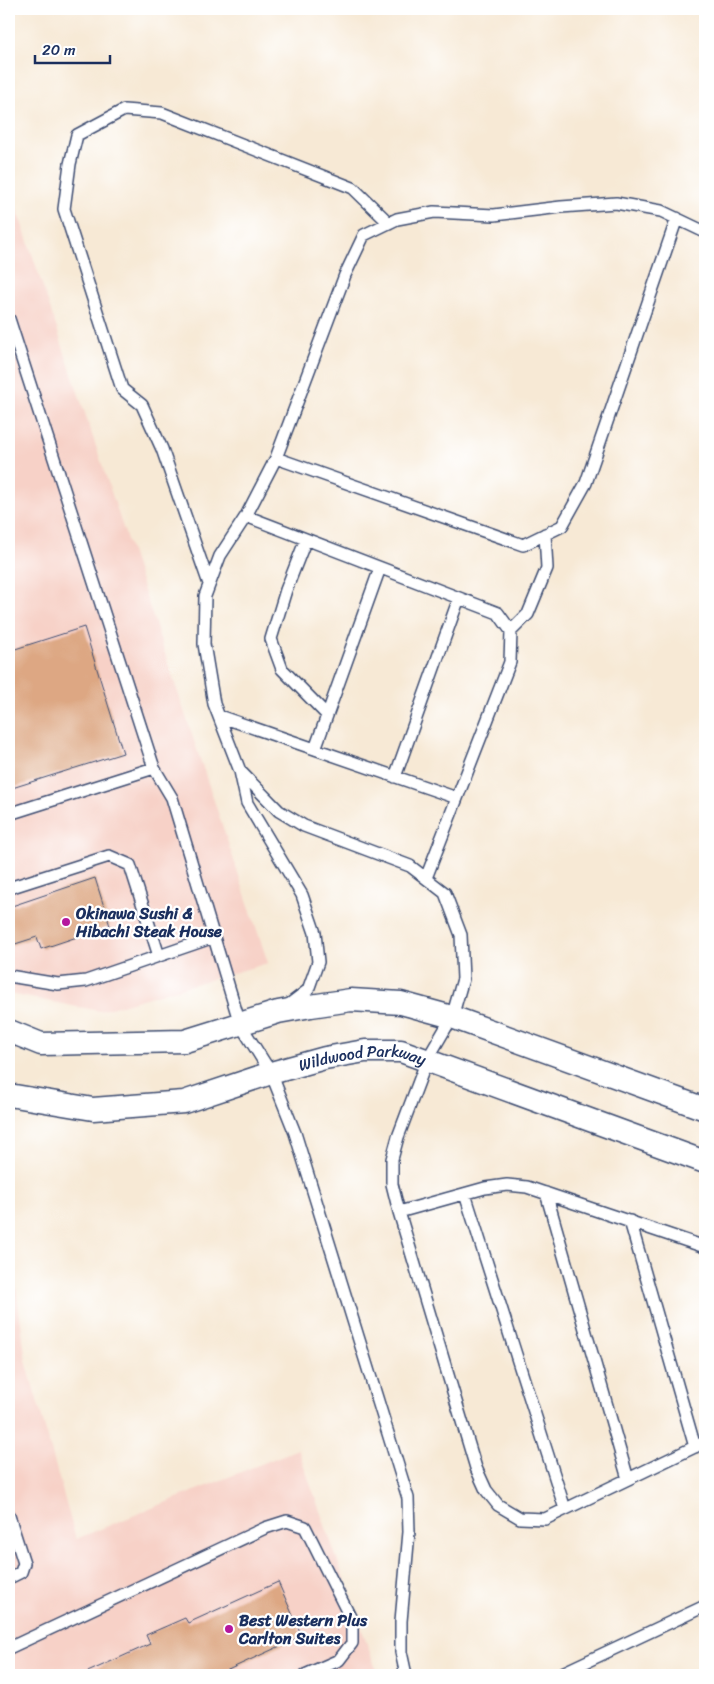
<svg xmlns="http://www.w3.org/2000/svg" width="714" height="1684" viewBox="0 0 714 1684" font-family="Sriracha,sans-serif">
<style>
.built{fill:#f7d1c7}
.building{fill:#dda783}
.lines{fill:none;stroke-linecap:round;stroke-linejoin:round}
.service-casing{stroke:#3c4b70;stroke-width:14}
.minor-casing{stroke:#3c4b70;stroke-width:25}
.service{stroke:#fff;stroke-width:11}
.minor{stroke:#fff;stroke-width:22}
.poi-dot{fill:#b5179e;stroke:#fff;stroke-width:2}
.labels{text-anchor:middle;stroke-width:4.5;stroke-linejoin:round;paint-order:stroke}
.poi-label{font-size:16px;font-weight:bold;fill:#1b2f5e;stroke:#fff;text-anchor:start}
.street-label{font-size:16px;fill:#1b2f5e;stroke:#fff}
</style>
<rect width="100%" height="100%" fill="#fff"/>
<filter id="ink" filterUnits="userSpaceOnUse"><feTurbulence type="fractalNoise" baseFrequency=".02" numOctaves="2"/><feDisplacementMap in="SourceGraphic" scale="10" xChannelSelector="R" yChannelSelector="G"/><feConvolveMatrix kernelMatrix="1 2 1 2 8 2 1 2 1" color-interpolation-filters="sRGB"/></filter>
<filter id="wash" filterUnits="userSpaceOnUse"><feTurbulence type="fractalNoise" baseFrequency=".0096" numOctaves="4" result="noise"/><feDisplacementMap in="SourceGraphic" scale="20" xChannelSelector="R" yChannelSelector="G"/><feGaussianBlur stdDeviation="1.12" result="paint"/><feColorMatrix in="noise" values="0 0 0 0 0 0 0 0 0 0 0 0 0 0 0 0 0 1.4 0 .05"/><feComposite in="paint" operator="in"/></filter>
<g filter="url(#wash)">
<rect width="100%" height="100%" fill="#f7e9d5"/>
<path class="built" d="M9,185L268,963L100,1011L9,994Z
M9,1233L26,1361L76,1539L298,1449L378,1675H9Z"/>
<g id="blocks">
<path class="building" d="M84,627L123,753L9,789V651Z
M95,878L110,926L41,949L37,937L9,946V907Z
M278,1582L302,1636L217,1675H81L150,1644L146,1635L185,1618L188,1623Z"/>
</g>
</g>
<g filter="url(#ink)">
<use href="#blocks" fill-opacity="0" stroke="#3c4b70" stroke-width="1"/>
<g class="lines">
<defs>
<path id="service" d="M705,232L661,211L616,203L561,207L494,215L434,212L397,219L364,235L345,275L276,458L246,516L220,556L205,596L204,644L214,704L240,771L279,811L304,826L410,866L445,893L461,935L463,979L452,1017L427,1060L398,1137L392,1159V1184L399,1212L476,1468L486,1490L498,1505L520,1518L545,1519L705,1442
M9,319L154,768
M276,458L523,545L562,526L586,483L677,218
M246,516L498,613L511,631L510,662L426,878
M306,539L286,590L271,639L282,669L327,715
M209,584L162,449L142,405L122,389L64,209L70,164L77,135L124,110L162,113L353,188L389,223
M511,631L528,614L547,568L545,534
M219,716L457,798
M315,749L380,568
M240,771L247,803L302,895L315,933L318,962L308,990L287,1006
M395,777L459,598
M9,814L154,768L172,798L240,1024L271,1073L295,1133L408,1498L409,1532L401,1621V1652L406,1675
M9,888L109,856L130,865L159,956
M9,976L58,984L86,981L214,937
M546,1193L628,1479
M465,1194L565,1509
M399,1212L485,1188L507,1185L527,1187L705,1247
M630,1221L695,1447
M9,1516L24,1563L21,1572L9,1578
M9,1648L265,1528L287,1521L305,1527L352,1621V1643L339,1660L305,1675
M558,1675L705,1606"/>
<g id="minor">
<path d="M9,1031L41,1044L185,1041L278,1012L311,1006L351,1000L401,1003L452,1017L705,1109"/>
<path id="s1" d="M9,1095L93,1109L184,1102L271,1073L325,1058L365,1051H401L705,1162"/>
</g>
</defs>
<use href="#service" class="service-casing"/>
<use href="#minor" class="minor-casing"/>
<use href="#service" class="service"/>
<use href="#minor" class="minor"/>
</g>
</g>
<g class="poi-dot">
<circle cx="66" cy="922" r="5"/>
<circle cx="229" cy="1629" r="5"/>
</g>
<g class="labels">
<g class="poi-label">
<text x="76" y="919">Okinawa Sushi &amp;<tspan x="76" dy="18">Hibachi Steak House</tspan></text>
<text x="239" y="1626">Best Western Plus<tspan x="239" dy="18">Carlton Suites</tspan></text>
</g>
<g class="street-label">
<text dy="6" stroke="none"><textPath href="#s1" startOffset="362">Wildwood Parkway</textPath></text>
</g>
</g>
<rect width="714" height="1684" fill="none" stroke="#fff" stroke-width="30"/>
<path d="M35 55v8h75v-8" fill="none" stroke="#1b2f5e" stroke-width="2.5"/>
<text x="42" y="55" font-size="15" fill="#1b2f5e" stroke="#ffffff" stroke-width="4" paint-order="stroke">20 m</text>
</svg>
